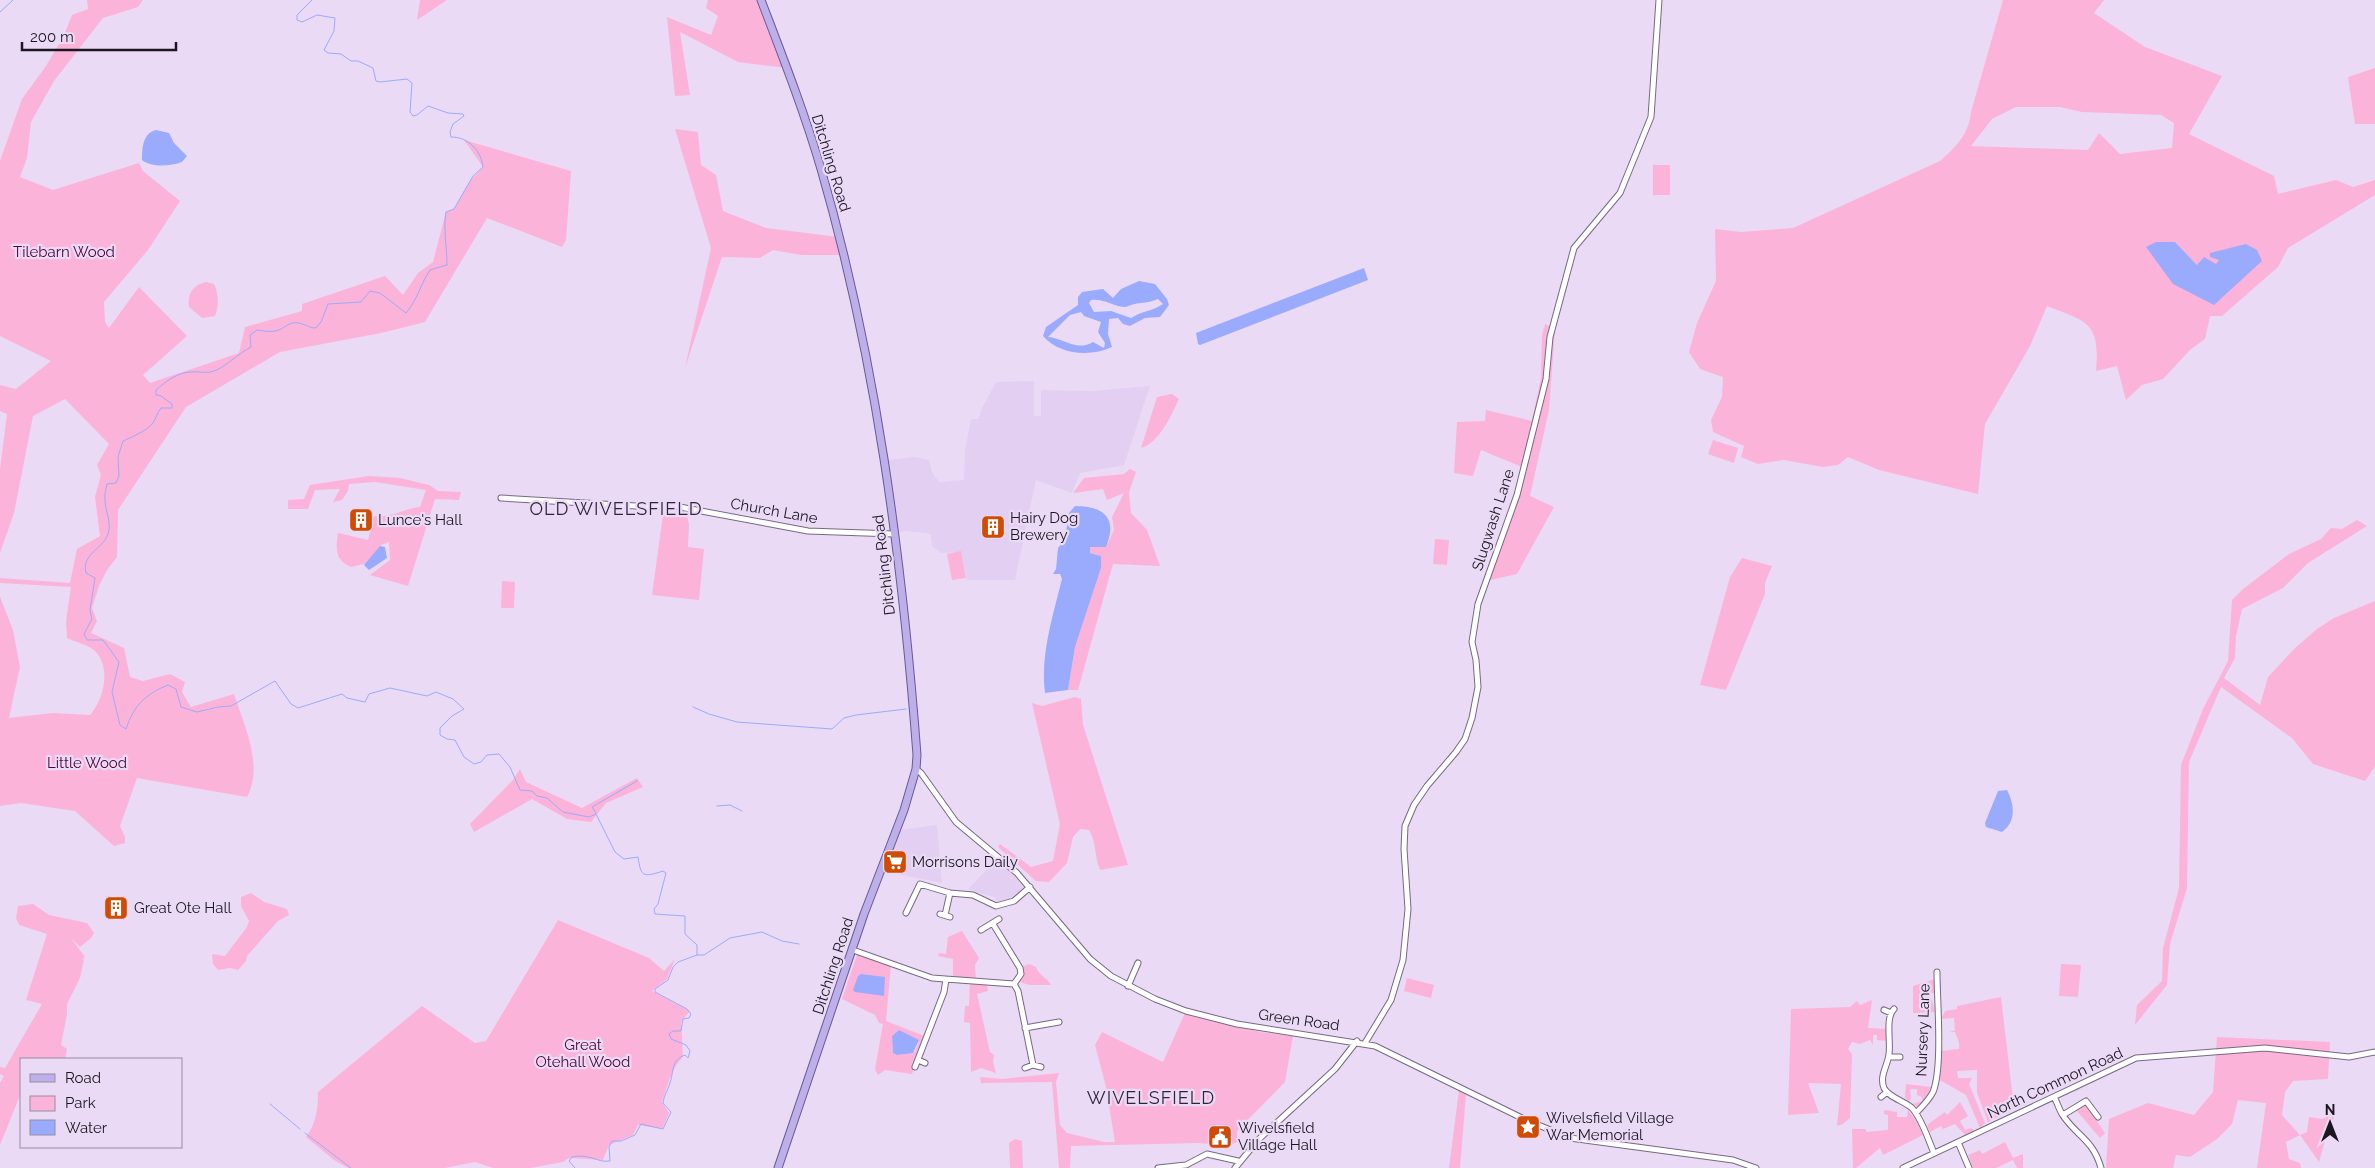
<svg xmlns="http://www.w3.org/2000/svg" width="2375" height="1168" viewBox="0 0 2375 1168" font-family="Raleway,sans-serif">
<style>
.built{fill:#e3cff2}
.green{fill:#fcb3d9;fill-rule:evenodd}
.water{fill:#9aabfd;fill-rule:evenodd}
.lines{fill:none;stroke-linecap:round;stroke-linejoin:round}
.stream{stroke:#9aabfd;stroke-width:1}
.minor-casing{stroke:#776982;stroke-width:7}
.major-casing{stroke:#68589a;stroke-width:9}
.minor{stroke:#fff;stroke-width:5}
.major{stroke:#bdb0e9;stroke-width:7}
.labels{text-anchor:middle;stroke-width:4.5;stroke-linejoin:round;paint-order:stroke}
.street-label{font-size:15px;fill:#1b1620;stroke:#eadaf6}
.park-label{font-size:15px;fill:#510237;stroke:#eadaf6}
.poi-label{font-size:15px;fill:#1b1620;stroke:#eadaf6;text-anchor:start}
.quarter-label{font-size:18px;letter-spacing:1px;fill:#302439;stroke:#eadaf6}
</style>
<rect width="100%" height="100%" fill="#eadaf6"/>
<path class="built" d="M1034,381V416H1041V390L1093,391L1150,386L1124,465L1080,473L1072,493L1036,480L1015,580H967L961,552L941,553L932,546L931,535L927,533L904,531L894,534L888,460L915,457L929,460L932,472L939,482L964,480L965,451L971,419H979L981,410L996,382Z
M937,825L942,883L883,871L900,830Z
M998,858L1026,885L1011,900L999,902H996V898L968,889Z"/>
<path class="green" d="M87,0H143L138,7L103,18L54,81L31,122L27,158L20,177L53,190L139,163L143,171L180,201L148,250L104,302L105,322L109,328L139,287L187,336L143,375L150,383L239,353L245,327L302,311V304L385,276L403,295L418,273L433,262L446,212L454,209L469,182L483,167L464,140L571,171L566,240L562,247L487,218L425,322L381,333L280,352L186,407L118,510L117,557L107,570L99,586L92,608L97,621L91,633L124,648L130,677L143,681L170,674L185,682L182,692L191,707L234,694C244,725 264,766 247,797L137,778L120,826L125,837V843L114,846L75,811L21,803L0,806V597L13,630L20,667L9,718L53,713L90,715C104,699 111,669 96,652C90,645 75,642 67,638L66,621L71,587L0,583V578L70,583L77,549L100,536L95,497L101,475L97,465L109,444L65,399L33,416L14,513L0,553V470L7,414L0,411V385L16,389L51,361L0,336V161L22,99L46,66L64,35L72,15L88,9Z
M420,0H447L417,20Z
M708,0H761L787,68L738,62L680,32L690,95L675,96L667,17L711,35L718,16L706,8Z
M2003,0H2104L2094,13L2145,47L2222,76L2189,134L2274,176L2278,194L2336,180L2353,187L2375,180V195L2288,248L2278,267L2222,316H2210L2205,339L2190,350L2163,379L2142,385L2126,400L2117,366L2096,371C2100,322 2088,322 2047,306L2030,346L1985,424L1978,494L1879,470L1848,457L1838,465L1823,467L1784,460L1758,464L1741,457L1744,446L1713,432L1711,420L1722,397L1723,377L1700,369L1689,352L1697,323L1716,281L1715,229L1741,232L1793,228L1940,161C1956,147 1969,134 1971,112ZM2016,107H2060L2082,112L2161,115L2174,123L2172,148L2120,154L2099,133L2088,150L1971,146L1992,119ZM2175,242L2197,265L2216,264L2219,260L2214,305Z
M2375,68V124H2355L2348,77Z
M675,129L698,132L701,165L716,175L723,211L766,228L838,237L843,255H801L773,250L760,258L722,257L685,368L711,248Z
M1653,165H1670V195H1653Z
M206,282L214,284C219,295 219,305 215,316L202,318L189,307C187,294 193,285 206,282Z
M1545,324L1555,329L1549,410L1530,496L1554,507L1517,574L1490,580L1487,579L1506,530L1522,467L1481,450L1473,476L1454,473L1457,422L1485,421L1486,410L1532,421L1541,378L1542,335Z
M1172,394L1179,399C1171,416 1159,443 1141,448L1157,397Z
M1713,440L1738,448L1734,463L1708,454Z
M1130,469L1136,472L1129,492L1131,513L1147,530L1160,566L1113,564L1078,690H1068L1075,647L1101,568V556L1090,553V546L1106,547L1114,530L1112,517L1124,493L1107,500L1103,489L1073,493L1084,478L1124,474Z
M369,476L400,478L429,485L438,491L461,492L459,500L435,499L408,586L370,575L390,560L389,542L381,545L368,563L351,567C334,560 336,548 338,533L368,540L374,516C391,518 403,509 420,507L426,490L375,482L349,484L348,491L342,500L333,502L340,489L315,490L308,509H288V500L304,499L310,485Z
M677,509L686,512L689,524L688,547L704,549L699,600L652,595L663,515L675,517Z
M2357,520L2367,526L2308,563L2283,588L2242,609L2236,636L2235,658L2224,678L2260,705L2268,677L2295,648L2317,629L2334,618L2375,601V767L2365,781L2313,764L2292,738L2221,687L2189,762L2187,888L2170,944L2167,985L2135,1025L2137,1005L2162,981L2163,948L2179,888L2181,765L2203,709L2228,661L2232,600L2243,589L2289,554L2321,539L2331,528L2342,529Z
M1435,539L1449,540L1447,565L1433,564Z
M961,551L966,578L952,580L947,554Z
M1742,558L1772,566L1765,583V594L1726,690L1700,685L1730,577Z
M502,581L515,582L514,608H501Z
M1075,697L1081,699L1083,725L1128,865L1100,870C1094,855 1097,844 1089,830L1080,829L1073,837L1067,863L1049,882L1036,881L998,847L1000,844L1031,867L1053,861L1060,824L1032,703L1042,706Z
M520,769L526,782L582,808L637,778L643,787L606,803L591,822L567,819L532,799L474,832L470,824L513,780Z
M251,893L264,902L287,909L289,915L278,921L247,956L246,961L238,970L230,968L218,970L213,964L212,954L225,956L247,927L249,921L241,906V897Z
M33,904L49,915L87,923L94,933L91,938L80,947L71,938L85,957L81,960L84,959L80,978L67,1004V1014L61,1045L67,1049L65,1059H21V1093L0,1145V1083L4,1076L0,1074V1067L5,1068L42,1004L26,1000L47,934L19,925L16,918L18,906Z
M558,920L649,958L664,971L675,959L667,979L652,991L690,1011L681,1022L683,1057C670,1070 668,1086 662,1102L669,1113L662,1129L638,1125L633,1135L609,1145L603,1160L569,1158L563,1162L530,1168H493L475,1162L445,1168H348L334,1160L306,1137C316,1124 318,1109 318,1092L422,1006L475,1043L486,1041Z
M962,931L979,958L975,965L976,980L986,981L988,991L977,994L990,1052L994,1055L993,1062L996,1073L981,1068L971,1072L970,1023L964,1022L965,1006H969L970,980L953,979V959L938,956L939,953L946,954L948,937Z
M858,952L891,965L886,1021L927,1037L912,1074L885,1070L878,1075L875,1069L883,1024L879,1023L875,1015L842,999ZM894,1034L919,1042L915,1052L897,1055L893,1053L892,1036Z
M1029,964L1036,967C1039,976 1047,977 1051,985H1029L1017,981L1020,968Z
M2061,964L2081,965L2078,997L2059,996Z
M1407,978L1434,985L1431,998L1404,991Z
M1935,979L1934,993L1924,994V998H1919V1002H1923L1924,1005H1929V999L1932,1000L1935,1012L1913,1013V986Z
M2001,997L2014,1108L1988,1122L1977,1093V1070L1957,1071L1958,1078H1972L1969,1084L1985,1123L1980,1128L1966,1095L1938,1079L1941,1051L1959,1049C1960,1040 1957,1039 1955,1032H1950L1955,1030L1954,1018L1941,1019L1945,1011L1957,1009V1006Z
M1872,1000L1868,1028L1887,1029V1041L1877,1040V1035H1873V1045L1870,1040L1860,1044L1852,1042L1848,1049L1852,1054L1850,1118L1843,1124L1837,1126L1841,1084L1808,1083L1819,1113L1788,1115L1791,1009L1850,1007L1857,1001L1860,1005Z
M1185,1013L1260,1032L1293,1036L1285,1082L1237,1131V1142L1230,1145L1198,1143L1071,1146L1070,1168H1059L1052,1082L981,1083L980,1077L1002,1079L1059,1073L1056,1082L1060,1125L1067,1133L1104,1142H1115L1106,1087L1095,1045L1102,1032L1163,1062Z
M2217,1037L2330,1042L2328,1079L2293,1081L2285,1092L2282,1115L2300,1135L2307,1132L2309,1117L2322,1119L2336,1113L2328,1130L2319,1162L2300,1135L2286,1142L2289,1159L2300,1163L2301,1168H2257L2266,1103L2238,1100L2232,1124L2217,1139L2190,1157L2176,1155L2173,1168H2106L2109,1119L2148,1103L2194,1115L2213,1092Z
M1906,1084L1931,1087L1926,1099L1918,1107L1913,1104L1922,1101V1097L1917,1095V1089H1910L1911,1099L1909,1101L1905,1098Z
M1459,1090L1466,1094L1460,1168H1449Z
M1960,1102L1968,1116L1960,1121L1965,1130L1972,1128L1974,1131L1965,1135L1955,1124L1943,1129L1941,1126L1930,1132L1927,1125L1945,1112L1947,1115Z
M2085,1104L2105,1133L2100,1138L2076,1110Z
M1884,1110L1897,1112V1117H1907L1908,1110L1915,1119L1923,1135L1883,1155L1880,1148L1856,1168H1853L1852,1129H1866V1132L1888,1130V1115L1884,1114Z
M1015,1139L1022,1141L1023,1168H1010L1009,1143Z
M2005,1142L2013,1158L2023,1154V1168H2017L2013,1160L1996,1168H1973L1968,1155L1980,1150L1982,1154Z"/>
<path class="water" d="M156,130L169,133L174,143L187,156L182,162C171,166 152,168 142,160C142,148 143,133 156,130Z
M2156,242H2175L2197,265L2204,257L2216,264L2219,260L2210,257V253L2246,244L2257,250L2262,261L2214,305L2173,284L2146,247Z
M1364,268L1368,280L1200,345L1198,344L1196,333Z
M1139,281L1155,284L1167,299L1169,305L1160,317L1145,318L1130,326L1123,324L1118,318L1109,319L1108,334L1112,347C1091,357 1059,355 1043,336L1046,327L1078,305V297L1082,292L1103,289L1113,298L1121,289ZM1158,299L1163,304C1153,311 1142,311 1131,318L1111,311L1094,312L1089,303L1091,300C1104,298 1114,307 1126,307C1135,302 1147,304 1158,299ZM1081,312L1084,316L1101,322L1098,332L1105,343L1104,348L1093,342C1076,352 1064,338 1048,337L1070,315Z
M1075,506C1104,506 1118,518 1106,547H1090V553L1101,556V568L1075,647L1068,690L1045,693C1040,656 1053,615 1062,579L1060,574H1053L1056,569L1058,548L1068,535L1066,532L1069,513Z
M380,546L385,547L387,558L369,570L364,565Z
M2007,790C2014,803 2017,822 2002,832L1986,827L1985,823L1998,791Z
M861,974L885,977L884,996L855,992L853,990L858,976Z
M899,1030L919,1040L913,1053L897,1055L893,1053L892,1036Z"/>
<g class="lines">
<path class="stream" d="M312,0L297,15V20L302,22L317,15L335,18L334,31L324,50L328,53L341,54L351,61H358L373,68L376,81L380,82L407,79L412,83L410,112L413,116L417,115L428,106L448,113L463,114L464,116L453,124L450,132L451,137C469,137 481,151 483,167L473,176L454,209L446,212C443,229 447,247 447,265L430,270C420,285 418,299 406,313L380,293L370,291L361,302L328,304L321,322L316,328C307,328 302,321 292,323C288,324 285,327 281,329C273,333 265,331 257,330L250,335L251,347C239,353 224,368 214,371C205,374 199,371 191,372C178,372 165,382 156,390V395L161,396L172,404V408H161C157,413 156,418 153,423C148,430 132,437 123,441L118,457L119,476L116,483L107,484C106,489 104,495 105,500C105,511 112,523 108,534C103,549 81,554 86,573L95,578L90,610L92,619L84,634L87,640H103L119,662L112,692L120,725L126,729C134,705 146,694 168,685L176,689L181,707L197,712L218,707L231,706L275,681L291,704L298,708L342,694L347,698L365,702L369,694L390,688L427,696L436,692L453,699L464,709L452,716L440,728V735L447,739L455,740L464,757L474,764L481,762L487,755L499,754L510,767L520,790L532,791L537,796L547,798L563,812L589,817L596,814L615,852L624,859L638,857C641,876 642,878 663,871L666,873L658,904L654,909L655,914L685,916V934L697,945V955
M0,12L13,0
M693,707L709,714L737,722L832,729L844,718L856,715L906,709
M717,806L730,805L742,811
M596,813L592,807L637,781
M270,1104L300,1129
M305,1133L351,1168
M575,1168L569,1161L572,1157C591,1153 596,1163 610,1161L609,1147L612,1141H621L635,1135L641,1124L663,1129L671,1112L663,1103C664,1095 668,1090 670,1083C674,1071 671,1060 685,1055L688,1058L690,1051L686,1045L671,1039L669,1034L673,1031H681L683,1019L689,1018L691,1014L687,1009L655,992V989L668,980L673,967L678,962L697,955H704L730,938L762,932L782,941L799,944"/>
<defs>
<path id="minor" d="M501,498L636,506L669,505L808,531L894,534
M916,769L921,773L956,822L1017,873L1090,959L1111,976L1155,999L1186,1011L1237,1024L1375,1046L1526,1120L1570,1138L1733,1160L1756,1168
M906,913L920,884L950,893L973,895L996,906L1014,901L1030,887
M940,914L950,917
M945,915L950,893
M993,924L1020,968L1021,974L1014,984L1018,991L1033,1065
M981,930L999,919
M853,950L932,978L1014,984
M1128,986L1138,963
M1894,1009C1885,1018 1891,1041 1889,1054C1888,1065 1879,1076 1884,1088C1888,1097 1904,1101 1912,1108C1922,1119 1928,1139 1934,1153
M1884,1010L1891,1013
M1025,1028L1059,1022
M1365,1043L1391,1000L1403,960L1408,909L1404,849L1405,826L1414,805L1427,786L1456,752L1465,739L1472,718L1478,687L1476,660L1472,642L1478,604L1517,495L1546,379L1550,337L1574,248L1620,193L1651,117L1659,0
M1889,1057H1900
M918,1060L925,1063
M915,1067L944,992L946,979
M1025,1068L1033,1065L1041,1067
M1881,1097L1887,1092
M2054,1097C2057,1102 2059,1109 2062,1114C2076,1136 2093,1139 2101,1168
M1916,1113C1922,1107 1929,1100 1933,1092C1943,1067 1937,1001 1937,972
M2063,1115L2086,1101L2098,1117
M1958,1142L1969,1168
M1158,1168L1186,1165L1207,1154L1238,1161
M1235,1168L1259,1139L1335,1069L1357,1041
M1903,1168L2136,1058L2265,1048L2349,1057L2375,1052"/>
<path id="major" d="M761,0C782,55 804,111 821,169C876,359 902,557 917,755L916,769L904,810L864,914L778,1168"/>
</defs>
<use href="#minor" class="minor-casing"/>
<use href="#major" class="major-casing"/>
<use href="#minor" class="minor"/>
<use href="#major" class="major"/>
</g>
<defs>
<symbol id="building-square" viewBox="-11 -11 22 22"><rect x="-9" y="-9" width="18" height="18" rx="4" fill="#d04b04" stroke="#eadaf6"/><path d="M-4-6H4V6H1V3H-1V6H-4ZM-2.5-4.3h1.7v1.8h-1.7ZM.8-4.3h1.7v1.8H.8ZM-2.5-1h1.7V.8h-1.7ZM.8-1h1.7V.8H.8Z" fill="#fff"/></symbol>
<symbol id="supermarket-square" viewBox="-11 -11 22 22"><rect x="-9" y="-9" width="18" height="18" rx="4" fill="#d04b04" stroke="#eadaf6"/><path d="M-6-5.5h2.5l.6 2H6L4.5 2H-2.5L-4.4-4H-6ZM-1.5 3.2a1.3 1.3 0 1 0 .1 0ZM3 3.2a1.3 1.3 0 1 0 .1 0Z" fill="#fff"/></symbol>
<symbol id="sight-square" viewBox="-11 -11 22 22"><rect x="-9" y="-9" width="18" height="18" rx="4" fill="#d04b04" stroke="#eadaf6"/><path d="M0-6L1.8-2.2L6-1.7L2.9 1.2L3.7 5.4L0 3.3L-3.7 5.4L-2.9 1.2L-6-1.7L-1.8-2.2Z" fill="#fff"/></symbol>
<symbol id="civic-square" viewBox="-11 -11 22 22"><rect x="-9" y="-9" width="18" height="18" rx="4" fill="#d04b04" stroke="#eadaf6"/><path d="M-.6-6.5H3V-4.5H.6V-3L4-1V1h2V6H-6V1h2V-1L-.6-3ZM-1.2 2.5V6h2.4V2.5Z" fill="#fff"/></symbol>
</defs>
<g fill-rule="evenodd">
<use href="#building-square" x="347" y="506" width="28" height="28"/>
<use href="#building-square" x="979" y="513" width="28" height="28"/>
<use href="#supermarket-square" x="881" y="848" width="28" height="28"/>
<use href="#building-square" x="102" y="894" width="28" height="28"/>
<use href="#sight-square" x="1514" y="1113" width="28" height="28"/>
<use href="#civic-square" x="1206" y="1123" width="28" height="28"/>
</g>
<g class="labels">
<g class="street-label">
<text transform="translate(831 163) rotate(73)" y="5">Ditchling Road</text>
<text transform="translate(774 511) rotate(10)" y="5">Church Lane</text>
<text transform="translate(1493 520) rotate(-72)" y="5">Slugwash Lane</text>
<text transform="translate(884 565) rotate(-97)" y="5">Ditchling Road</text>
<text transform="translate(833 966) rotate(-72)" y="5">Ditchling Road</text>
<text transform="translate(1299 1020) rotate(8)" y="5">Green Road</text>
<text transform="translate(1923 1030) rotate(-88)" y="5">Nursery Lane</text>
<text transform="translate(2055 1083) rotate(-25)" y="5">North Common Road</text>
</g>
<g class="park-label">
<text x="64" y="257">Tilebarn Wood</text>
<text x="87" y="768">Little Wood</text>
<text x="583" y="1050">Great<tspan x="583" dy="17">Otehall Wood</tspan></text>
</g>
<g class="poi-label">
<text x="1010" y="523">Hairy Dog<tspan x="1010" dy="17">Brewery</tspan></text>
<text x="378" y="525">Lunce's Hall</text>
<text x="912" y="867">Morrisons Daily</text>
<text x="134" y="913">Great Ote Hall</text>
<text x="1546" y="1123">Wivelsfield Village<tspan x="1546" dy="17">War Memorial</tspan></text>
<text x="1238" y="1133">Wivelsfield<tspan x="1238" dy="17">Village Hall</tspan></text>
</g>
<g class="quarter-label">
<text x="616" y="515">OLD WIVELSFIELD</text>
<text x="1151" y="1104">WIVELSFIELD</text>
</g>
</g>
<rect x="20" y="1058" width="162" height="90" fill="#eadaf6" stroke="#978ca0"/>
<rect x="30" y="1074" width="25" height="8" fill="#bdb0e9" stroke="#978ca0"/>
<text x="65" y="1083" font-size="15" fill="#1b1620">Road</text>
<rect x="30" y="1096" width="25" height="15" fill="#fcb3d9" stroke="#978ca0"/>
<text x="65" y="1108" font-size="15" fill="#1b1620">Park</text>
<rect x="30" y="1120" width="25" height="15" fill="#9aabfd" stroke="#978ca0"/>
<text x="65" y="1133" font-size="15" fill="#1b1620">Water</text>
<g transform="translate(2330 1123)" stroke="#eadaf6" stroke-width="4" paint-order="stroke">
<path d="M0-4L9 19L0 12L-9 19Z" fill="#1b1620"/>
<text y="-8" font-size="14" font-weight="bold" text-anchor="middle" fill="#1b1620">N</text>
</g>
<path d="M22 42v8h154v-8" fill="none" stroke="#1b1620" stroke-width="2.5"/>
<text x="30" y="42" font-size="15" fill="#1b1620" stroke="#eadaf6" stroke-width="4" paint-order="stroke">200 m</text>
</svg>
